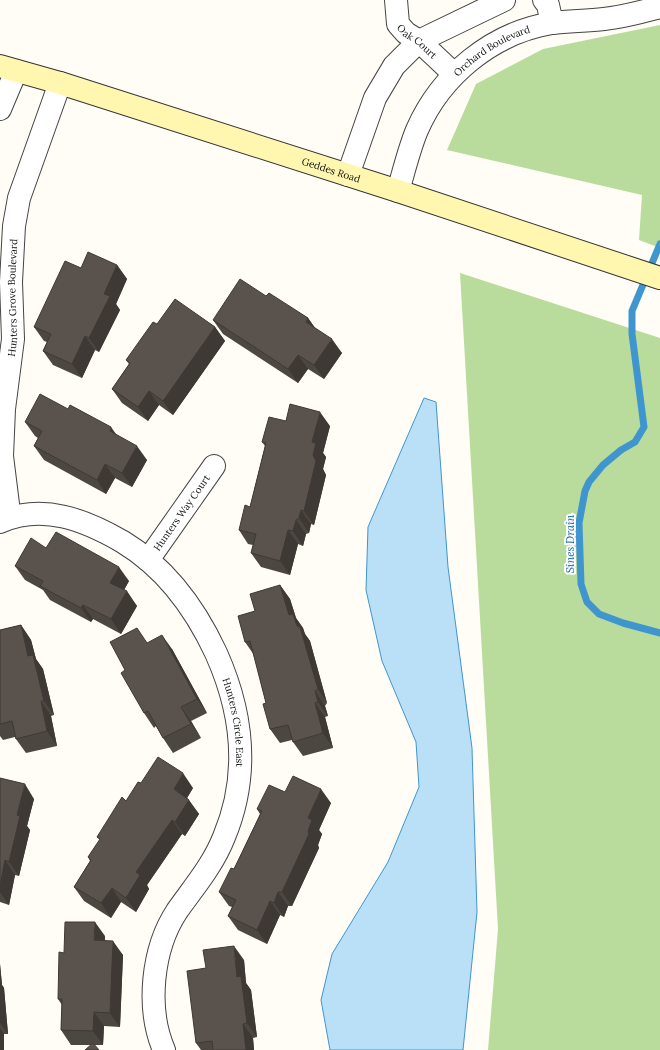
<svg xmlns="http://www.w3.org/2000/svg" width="660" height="1050" viewBox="0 0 660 1050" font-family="Lora,serif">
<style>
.forest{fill:#b9dc9c}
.water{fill:#b9e0f7;stroke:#3f96cf}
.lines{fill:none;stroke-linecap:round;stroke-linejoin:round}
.stream{stroke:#3f96cf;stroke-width:7}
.street-casing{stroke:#444;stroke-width:24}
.secondary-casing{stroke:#333;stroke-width:24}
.street{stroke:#fff;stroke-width:22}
.secondary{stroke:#fff6b0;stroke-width:22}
.wall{fill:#4d4742}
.shaded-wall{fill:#3f3936}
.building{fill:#5a524d;stroke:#3f3936}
.labels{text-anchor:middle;stroke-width:4;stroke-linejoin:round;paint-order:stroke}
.street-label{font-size:10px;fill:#111;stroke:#fff}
.water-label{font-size:11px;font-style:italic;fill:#1768a6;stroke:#fff}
</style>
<rect width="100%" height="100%" fill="#fffdf5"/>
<path class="forest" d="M660,25V248L639,240L642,195L447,150L476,84L543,49Z
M460,273L660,338V1050H488L498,929Z"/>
<path class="water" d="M424,398L436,402L448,567L472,748L477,912L463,1050H330L321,1000L332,954L388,862L419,787L416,742L382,661L366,590L368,527Z"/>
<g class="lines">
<path class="stream" d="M660,244L632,311V334L644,427L635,442L621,450L603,465L589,482L585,491L579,523L581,584L587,602L599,614L623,623L660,633"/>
<defs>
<g id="street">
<path id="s1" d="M396,0L398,24L406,33L419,41L454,74"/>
<path d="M544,0L548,5L552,23"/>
<path d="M0,109L16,71"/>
<path d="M348,175L375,98L394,66L419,41L504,0"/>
<path id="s2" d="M398,191C404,171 409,149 417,130C441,75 492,33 552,23C569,21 587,21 604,19C623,17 641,12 660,7"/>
<path id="s3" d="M0,515L8,504L2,456L4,409L13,339L11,282L14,226L19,198L60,83"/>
<path id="s4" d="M0,522C43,503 85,520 123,542C166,568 195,608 216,653C243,713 250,775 224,837C213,865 194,887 177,911C152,949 146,1008 164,1050"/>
<path id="s5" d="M148,560L214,466"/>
</g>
<g id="secondary">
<path id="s6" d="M0,66L60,83L398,191L660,278"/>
</g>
</defs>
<use href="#street" class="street-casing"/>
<use href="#secondary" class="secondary-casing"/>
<use href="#street" class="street"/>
<use href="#secondary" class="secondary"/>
</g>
<path class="wall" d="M117,265L127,279L116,304L120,310L99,352L95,350L82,378L53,365L43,351L47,342L44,341L34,327L81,268Z
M266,296L308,318L315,328L342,353L324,379L308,369L298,383L223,334L213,320Z
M157,324L215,327L225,341L173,415L159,405L148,421L122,403L112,389L129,364L126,360Z
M286,421L330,426L323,453L326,457L323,469L326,475L314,525L311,524L309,533L306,534L303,546L298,544L290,575L261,567L251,553L253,545L248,544L239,530L250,507L265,446L262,442Z
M25,422L117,435L147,460L132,487L115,478L106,494L44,460L34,446L38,438L35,436Z
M46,548L129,581L124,590L137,606L121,634L93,619L91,622L50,600L43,590L25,580L15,566Z
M280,585L290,599L296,618L303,628L305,634L310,641L327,703L325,706L328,716L325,717L333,748L303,756L293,742L292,740L280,743L270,729L266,703L254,655L245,642L255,611Z
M21,625L31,640L36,659L43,669L54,715L51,716L57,746L26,753L16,739L15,737L3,740L0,736V630Z
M148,643L172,649L207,713L191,721L201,738L173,753L163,738L156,726L154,728L144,713L125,670Z
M0,778L34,799L27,826L30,830L19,876L15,875L9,905L0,902Z
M141,783L193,788L187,798L199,814L185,836L182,834L147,885L149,889L136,912L121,902L111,918L84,901L74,887L90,861L88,857L100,840L97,837Z
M285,792L331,803L319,830L322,834L318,845L319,848L292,906H288L284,917L280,915L267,944L238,930L228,916L232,907L229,906L219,892L234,869L260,814L257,809Z
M105,936V940L123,955L120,1027L104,1026L103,1045H71L61,1030L62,1005L58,999L64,953Z
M244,960L246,983L251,990L257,1037L253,1038L254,1050H201L196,1043L206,968Z
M0,964L2,985L4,988L8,1034H4L0,1050Z"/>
<path class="shaded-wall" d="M117,265L127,279L116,304L120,310L99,352L89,338L104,294Z
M308,318L318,332L306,322Z
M215,327L225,341L173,415L163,401Z
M85,336L95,350L82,378L72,364Z
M332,339L342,353L324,379L314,365Z
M298,355L308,369L298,383L288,369Z
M149,391L159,405L148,421L138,407Z
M320,412L330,426L323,453L326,457L323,469L326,475L314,525L304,511L313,455L312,442Z
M111,427L121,441L110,431Z
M137,446L147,460L132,487L122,473Z
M105,464L115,478L106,494L97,480Z
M301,510L311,524L309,533L299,518Z
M296,520L306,534L303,546L293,531Z
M288,530L298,544L290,575L280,561Z
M119,567L129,581L120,597L110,583Z
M280,585L290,599L296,618L303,628L305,634L310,641L327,703L318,689L289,615Z
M127,591L137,606L121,634L111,619Z
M83,605L93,619L91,622L81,608Z
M21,625L31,640L36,659L43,669L54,715L44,701L28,656Z
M162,635L172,649L207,713L197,699Z
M315,691L325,706L328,716L318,702Z
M41,701L51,716L57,746L47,731Z
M315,703L325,717L333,748L323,733Z
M181,707L191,721L201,738L191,724Z
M183,773L193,788L184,803L174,789Z
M25,784L34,799L27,826L30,830L19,876L9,862L17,815Z
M321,789L331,803L319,830L322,834L318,845L319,848L292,906L282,892L308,818Z
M189,800L199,814L185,836L175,822Z
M172,820L182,834L147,885L149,889L136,912L126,898L136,872Z
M5,860L15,875L9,905L0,892V886Z
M112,888L121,902L111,918L101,903Z
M278,892L288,906L284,917L274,903Z
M270,901L280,915L267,944L257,930Z
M95,922L105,936L104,954L94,940Z
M113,941L123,955L120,1027L110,1013Z
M234,946L244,960L246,983L251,990L257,1037L247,1023L237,977Z
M0,964L2,985L4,988L8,1034L0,1023Z
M94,1012L104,1026L103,1045L93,1031Z
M243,1024L253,1038L254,1050H246Z
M0,1028L4,1034V1050H0Z"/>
<path class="building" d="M88,252L117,265L104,294L110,296L89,338L85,336L72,364L43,351L51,334L34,327L65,261L81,268Z
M240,279L266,296L269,293L308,318L306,322L332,339L314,365L298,355L288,369L213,320Z
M175,299L215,327L163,401L149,391L138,407L112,389L130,363L126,360L153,322L157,324Z
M40,394L68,409L70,405L111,427L110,431L137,446L122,473L105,464L97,480L34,446L42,431L25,422Z
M290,404L320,412L312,442L316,443L313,455L316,461L304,511L301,510L299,518L296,520L293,531L288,530L280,561L251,553L256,534L239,530L245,505L250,507L266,443L262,442L269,417L286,421Z
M56,532L119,567L110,583L127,591L111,619L83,605L81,608L40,586L43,581L15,566L31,538L46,548Z
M280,585L289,615L293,614L297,626L300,627L318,689L315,691L318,702L315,703L323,733L293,742L288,725L270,729L263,704L266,703L250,641L245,642L238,616L255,611L250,594Z
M21,625L28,656L33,655L44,701H41L47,731L16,739L12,721L0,724V630Z
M137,628L147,643L162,635L197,699L181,707L191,724L163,738L148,711L144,713L121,673L125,670L110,642Z
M158,757L183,773L174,789L189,800L175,822L172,820L136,872L140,875L126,898L112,888L101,903L74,887L91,860L88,857L100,839L97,837L122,797L126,801L138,782L141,783Z
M293,776L321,789L308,818L312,820L308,831L309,834L282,892H278L274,903L270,901L257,930L228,916L236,900L219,892L231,868L234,869L262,811L257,809L269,785L285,792Z
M0,778L25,784L17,815L20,816L9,862L5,860L0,886Z
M65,922H95L94,940L113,941L110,1013L94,1012L93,1031L61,1030L62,999H58L59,952L64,953Z
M234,946L237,977L241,976L247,1023L243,1024L246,1050H213L212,1041L196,1043L187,971L206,968L203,950Z
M93,1043L99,1050H85Z"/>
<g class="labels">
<g class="street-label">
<text dy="4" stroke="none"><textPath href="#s1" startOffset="50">Oak Court</textPath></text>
<text dy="4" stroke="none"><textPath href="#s2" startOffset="176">Orchard Boulevard</textPath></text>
<text dy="4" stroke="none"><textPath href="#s6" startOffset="347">Geddes Road</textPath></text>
<text dy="4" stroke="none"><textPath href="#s3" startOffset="221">Hunters Grove Boulevard</textPath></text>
<text dy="4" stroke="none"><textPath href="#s5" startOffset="58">Hunters Way Court</textPath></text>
<text dy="4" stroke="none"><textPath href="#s4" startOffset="349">Hunters Circle East</textPath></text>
</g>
<g class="water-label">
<text transform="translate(570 544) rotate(-90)" y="4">Sines Drain</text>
</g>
</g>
</svg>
